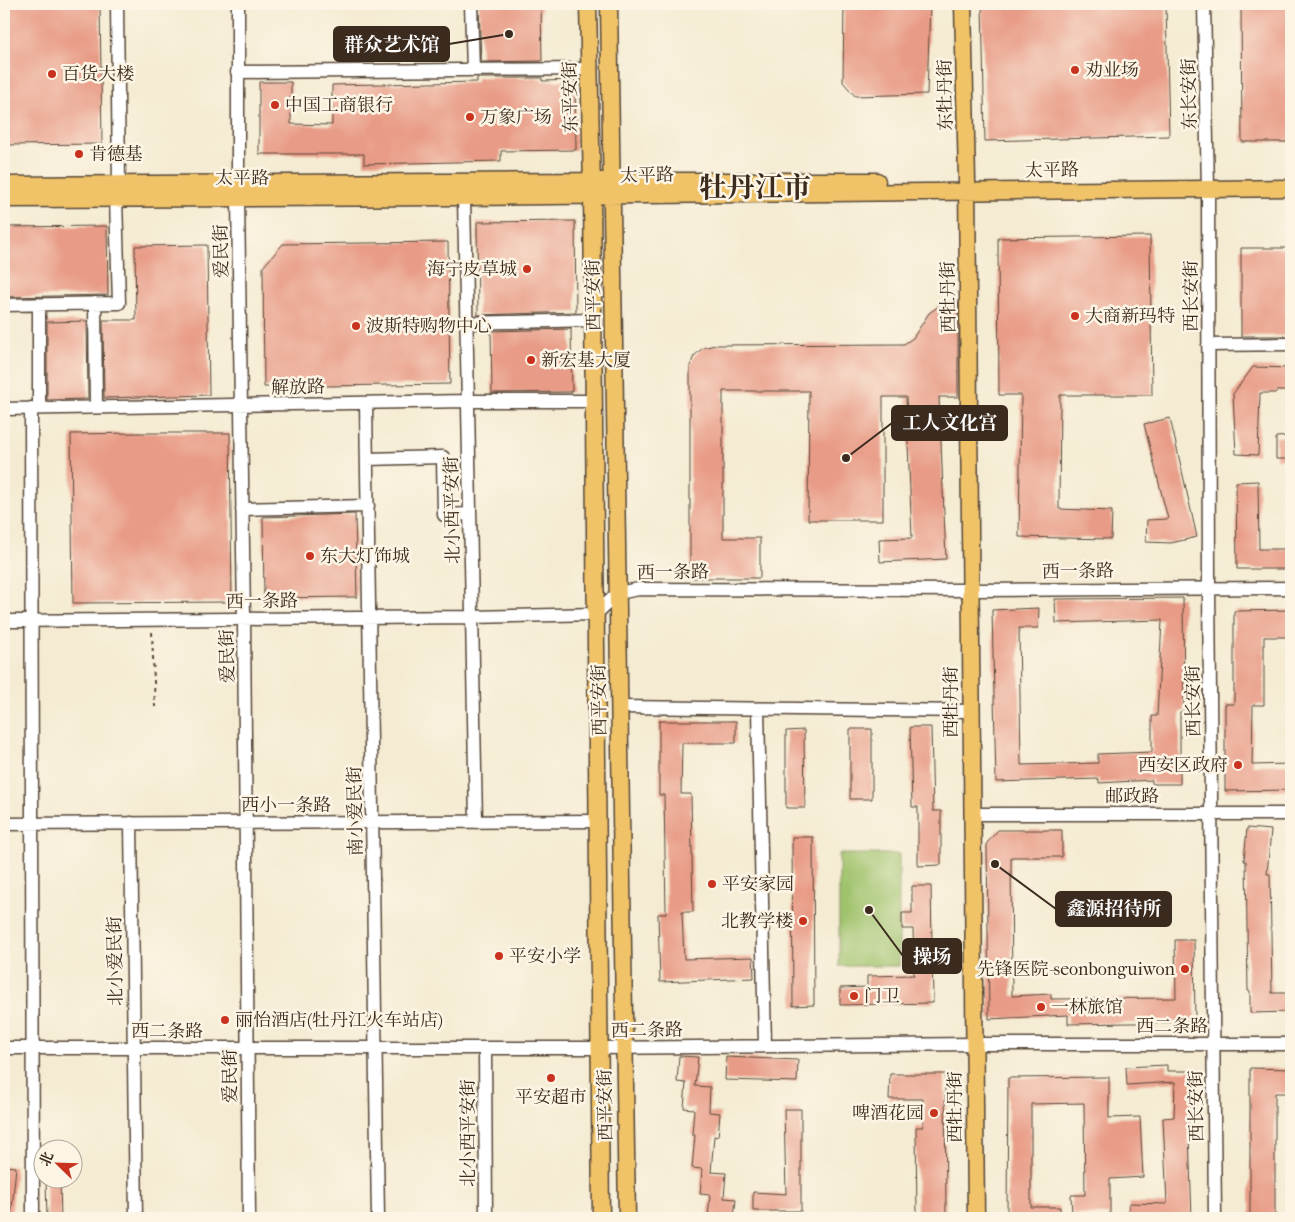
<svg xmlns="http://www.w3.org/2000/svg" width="1295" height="1222" viewBox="0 0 1295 1222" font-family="'IM FELL French Canon','Noto Serif SC',serif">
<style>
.green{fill:#a0c36d;stroke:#6e7646}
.building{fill:#e89b86}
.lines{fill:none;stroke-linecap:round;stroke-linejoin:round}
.minor-casing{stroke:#574739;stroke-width:15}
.major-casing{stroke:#574739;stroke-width:19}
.path{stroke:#574739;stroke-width:2;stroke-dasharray:4 4;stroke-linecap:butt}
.minor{stroke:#fff;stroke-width:12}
.major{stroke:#f0c369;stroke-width:16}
.poi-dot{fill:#c8321e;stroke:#fcf5e5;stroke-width:2}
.labels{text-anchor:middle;stroke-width:5;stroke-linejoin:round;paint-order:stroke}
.poi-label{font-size:18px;fill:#3b2a1e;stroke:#fcf5e5;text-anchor:start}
.street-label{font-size:18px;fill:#3b2a1e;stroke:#fcf5e5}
.town-label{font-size:28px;font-weight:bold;fill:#3b2a1e;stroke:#fcf5e5}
.leader{fill:none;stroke:#3b2a1e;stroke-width:2}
.callout-dot{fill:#3b2a1e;stroke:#fcf5e5;stroke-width:2}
.callout{fill:#3b2a1e;stroke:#3b2a1e;stroke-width:2}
.callout-label{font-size:19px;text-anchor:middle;font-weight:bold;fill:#fff}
</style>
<rect width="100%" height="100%" fill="#fcf5e5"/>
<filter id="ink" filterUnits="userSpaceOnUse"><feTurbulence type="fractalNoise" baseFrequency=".02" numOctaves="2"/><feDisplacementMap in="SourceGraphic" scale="10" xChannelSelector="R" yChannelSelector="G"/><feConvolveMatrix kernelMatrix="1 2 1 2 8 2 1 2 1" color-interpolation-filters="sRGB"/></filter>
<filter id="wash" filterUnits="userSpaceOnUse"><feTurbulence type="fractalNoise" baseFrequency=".0096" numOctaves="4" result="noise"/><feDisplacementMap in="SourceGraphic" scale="20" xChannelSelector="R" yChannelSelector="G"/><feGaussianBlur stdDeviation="1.12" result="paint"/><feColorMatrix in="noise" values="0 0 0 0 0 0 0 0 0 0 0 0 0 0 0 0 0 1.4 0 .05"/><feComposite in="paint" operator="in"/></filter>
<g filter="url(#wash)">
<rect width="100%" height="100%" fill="#f4ebd2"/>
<path class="green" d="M839,854H899V966H839Z"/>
<g id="blocks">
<path class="building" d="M4,4H100L102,144L4,145Z
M479,4H541L542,61L481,62Z
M844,4H930L927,94L855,96L843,82Z
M982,4H1166L1169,136L985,141Z
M1241,4H1291V142H1242Z
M477,78H542V81L575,80L576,150L501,151V161L364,164V154H259V82H291V124L332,125V85L477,82Z
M575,221L576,312L478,315L477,222Z
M107,226L108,295L4,297V227Z
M1150,236L1152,395H1060L1059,509L1112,511L1111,539L1019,537L1021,395H999L998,238Z
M448,242L450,384L264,387L263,267L283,244Z
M207,245L209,395L104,398L103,320H136L135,246Z
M1241,248H1291V336H1241Z
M949,302H958V397H939L946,559L880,562L879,539L912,538L906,397H883V520H808L809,391H723V538H760V578H690V366L694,356L703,348L715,345L904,344L913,338L929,313L939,306Z
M87,321L88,399L47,400V322Z
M571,329L572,392L492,393L491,331Z
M1253,367L1291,368V391H1277L1275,393H1260L1258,455L1236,454L1233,394Z
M1170,418L1197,537L1171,543L1146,542L1147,520L1168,519L1144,424Z
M137,433H230L232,602L73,603L71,434Z
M1291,436V459H1276V437Z
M1258,481L1259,549H1291V569H1237L1236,482Z
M355,514L357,597L264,598L263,517Z
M1183,598L1184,711L1180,712V784H1152V780L1099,783V779L996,782L992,610L1039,608L1038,628H1019L1021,765L1098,763V754L1152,752V716H1157L1162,620L1056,623L1055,599Z
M1291,610V637H1264V705H1253L1252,765L1291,764V790L1225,791V704H1234V611Z
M659,721H736V743H682L681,794H691L693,912H682L684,959L753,957L754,978L660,982L658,914H666L664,795H659Z
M910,727H931L933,811H941V865L918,866V807H912Z
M850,729H872V799H850Z
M804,730L805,808H786V731Z
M1247,828L1271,830L1267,874H1270L1272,993H1291V1012L1250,1013V991H1248L1246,861H1244Z
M998,830H1062V857H1011L1012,996L1051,994V999L1176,998L1175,940H1194L1195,1022L1068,1024V1015L989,1019L987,843Z
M792,837H813L814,1005L793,1006Z
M912,886H931L933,1003L840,1005V988L867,987V976L914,975L913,929H902V913H912Z
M679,1056L698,1057L695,1086L710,1087L709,1112L720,1113L718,1137L714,1136L711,1172L726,1173L724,1198L736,1199L734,1218H708L710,1195L700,1194L702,1169L692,1168L695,1135H692L694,1109L684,1108L686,1083L677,1082Z
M726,1057L798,1060L797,1082L725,1080Z
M1167,1065V1071H1193L1192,1109L1188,1108L1192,1218H1128L1129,1203L1167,1204L1163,1118L1174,1117L1175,1082L1127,1085L1126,1067Z
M1250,1068L1291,1069V1093H1275V1218H1250Z
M890,1074H945L946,1218H917L916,1127H923V1099H889Z
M1109,1077V1118L1140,1117L1143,1177L1110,1179V1215H1072L1071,1195H1085L1084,1103L1031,1104V1207H1060V1218H1007L1008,1078Z
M784,1109H801V1211H753V1192L786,1194Z
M4,1166L16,1167L11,1218H4Z
M46,1180H60L61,1218H47Z"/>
</g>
</g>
<g filter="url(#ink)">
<use href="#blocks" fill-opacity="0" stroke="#574739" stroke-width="1"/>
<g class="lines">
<defs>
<path id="minor" d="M117,4L119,184
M238,4V198L244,619L249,1218
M471,4L473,70
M1204,4L1208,189L1209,588L1215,1218
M237,72L589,69
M464,197L476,822
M95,303L96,407
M4,305L119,303L116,199
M39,305V408
M466,323L593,320
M1208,345L1291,344
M366,403L378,1218
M31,408L33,1218
M4,409L468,401H594
M367,459L443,457L444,515L470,514
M242,509L368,506
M4,621L472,617L596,614L618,593L639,589L970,590L1291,588
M619,707L971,711
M758,709L765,1046
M972,814H1291
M131,823L136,1218
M4,824L598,821
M4,1048H600L974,1044H1291
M485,1048L486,1218"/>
<path id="major" d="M588,4L592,189L601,1218
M609,4L627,1218
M963,4L967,181L976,1218
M4,185L591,181H877
M4,199L464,197L1291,188"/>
</defs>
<use href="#minor" class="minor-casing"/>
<use href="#major" class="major-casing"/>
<path class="path" d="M152,632L155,707"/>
<use href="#minor" class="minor"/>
<use href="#major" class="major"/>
</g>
</g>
<g class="poi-dot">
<circle cx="1075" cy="70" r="5"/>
<circle cx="52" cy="74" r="5"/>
<circle cx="275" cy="105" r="5"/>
<circle cx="470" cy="117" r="5"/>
<circle cx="79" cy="154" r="5"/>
<circle cx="527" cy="269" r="5"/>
<circle cx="1075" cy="316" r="5"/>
<circle cx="356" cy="326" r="5"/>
<circle cx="531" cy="360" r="5"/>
<circle cx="310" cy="556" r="5"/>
<circle cx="1238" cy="765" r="5"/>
<circle cx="712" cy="884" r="5"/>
<circle cx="803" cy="921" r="5"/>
<circle cx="499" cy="956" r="5"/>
<circle cx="1185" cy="969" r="5"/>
<circle cx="854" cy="996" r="5"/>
<circle cx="1041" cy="1007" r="5"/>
<circle cx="225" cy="1020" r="5"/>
<circle cx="551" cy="1078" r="5"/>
<circle cx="934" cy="1113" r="5"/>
</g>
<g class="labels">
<g class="poi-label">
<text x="1085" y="76">劝业场</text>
<text x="62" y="80">百货大楼</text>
<text x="285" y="111">中国工商银行</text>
<text x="480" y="123">万象广场</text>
<text x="89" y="160">肯德基</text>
<text x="517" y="275" text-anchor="end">海宁皮草城</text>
<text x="1085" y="322">大商新玛特</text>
<text x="366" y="332">波斯特购物中心</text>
<text x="541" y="366">新宏基大厦</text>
<text x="320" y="562">东大灯饰城</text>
<text x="1228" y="771" text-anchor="end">西安区政府</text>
<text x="722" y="890">平安家园</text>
<text x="793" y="927" text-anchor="end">北教学楼</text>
<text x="509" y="962">平安小学</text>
<text x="1175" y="975" text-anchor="end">先锋医院-seonbonguiwon</text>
<text x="864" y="1002">门卫</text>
<text x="1051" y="1013">一林旅馆</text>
<text x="235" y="1026">丽怡酒店(牡丹江火车站店)</text>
<text x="551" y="1103" text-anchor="middle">平安超市</text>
<text x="924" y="1119" text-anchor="end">啤酒花园</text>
</g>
<g class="street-label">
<text transform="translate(1189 94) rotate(-91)" y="6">东长安街</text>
<text transform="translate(945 95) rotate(-91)" y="6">东牡丹街</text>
<text transform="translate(570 97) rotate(-91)" y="6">东平安街</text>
<text transform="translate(1052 170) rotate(-1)" y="6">太平路</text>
<text transform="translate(647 175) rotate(-1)" y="6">太平路</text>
<text x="242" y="184">太平路</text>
<text transform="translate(221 251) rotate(-91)" y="6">爱民街</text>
<text transform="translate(593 295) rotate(-91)" y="6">西平安街</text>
<text transform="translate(1191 296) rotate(-90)" y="6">西长安街</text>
<text transform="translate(948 297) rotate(-91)" y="6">西牡丹街</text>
<text transform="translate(298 387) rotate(-1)" y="6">解放路</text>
<text transform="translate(452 510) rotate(-91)" y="6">北小西平安街</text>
<text transform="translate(1078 571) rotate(-1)" y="6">西一条路</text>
<text transform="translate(673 572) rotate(-1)" y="6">西一条路</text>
<text transform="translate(262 601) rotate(-1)" y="6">西一条路</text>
<text transform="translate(227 656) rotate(-91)" y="6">爱民街</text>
<text transform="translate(599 700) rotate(-91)" y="6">西平安街</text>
<text transform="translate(1193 701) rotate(-91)" y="6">西长安街</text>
<text transform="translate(951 702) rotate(-90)" y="6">西牡丹街</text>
<text x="1132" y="802">邮政路</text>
<text x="286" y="811">西小一条路</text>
<text transform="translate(355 811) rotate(-91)" y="6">南小爱民街</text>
<text transform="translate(115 961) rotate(-91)" y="6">北小爱民街</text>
<text x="1172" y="1032">西二条路</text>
<text transform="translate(647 1030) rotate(-1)" y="6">西二条路</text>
<text x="167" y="1037">西二条路</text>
<text transform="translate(230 1076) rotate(-90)" y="6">爱民街</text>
<text transform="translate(605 1105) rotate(-91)" y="6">西平安街</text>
<text transform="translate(1196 1106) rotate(-91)" y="6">西长安街</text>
<text transform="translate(955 1107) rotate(-90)" y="6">西牡丹街</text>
<text transform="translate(468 1133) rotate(-90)" y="6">北小西平安街</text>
</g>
<g class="town-label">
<text x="755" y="197">牡丹江市</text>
</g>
</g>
<path class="leader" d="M509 34L449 44M846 458L892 423M995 864L1056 909M869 910L903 956"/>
<g class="callout-dot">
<circle cx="509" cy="34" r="5"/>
<circle cx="846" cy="458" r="5"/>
<circle cx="995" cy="864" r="5"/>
<circle cx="869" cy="910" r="5"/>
</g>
<g class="callout">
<rect x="334" y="27" width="115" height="34" rx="5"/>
<rect x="892" y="406" width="115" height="34" rx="5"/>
<rect x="1056" y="892" width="115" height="34" rx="5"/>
<rect x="903" y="939" width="58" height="34" rx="5"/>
</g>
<g class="callout-label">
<text x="392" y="51">群众艺术馆</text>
<text x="950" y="429">工人文化宫</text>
<text x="1114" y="915">鑫源招待所</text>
<text x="932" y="963">操场</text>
</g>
<rect width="1295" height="1222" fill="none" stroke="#fcf5e5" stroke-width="20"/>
<g transform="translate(58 1164) rotate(293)"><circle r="24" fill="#fcf5e5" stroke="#afa495"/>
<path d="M0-4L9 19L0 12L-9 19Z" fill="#c8321e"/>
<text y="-8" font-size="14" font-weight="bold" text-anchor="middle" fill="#3b2a1e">北</text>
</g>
</svg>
